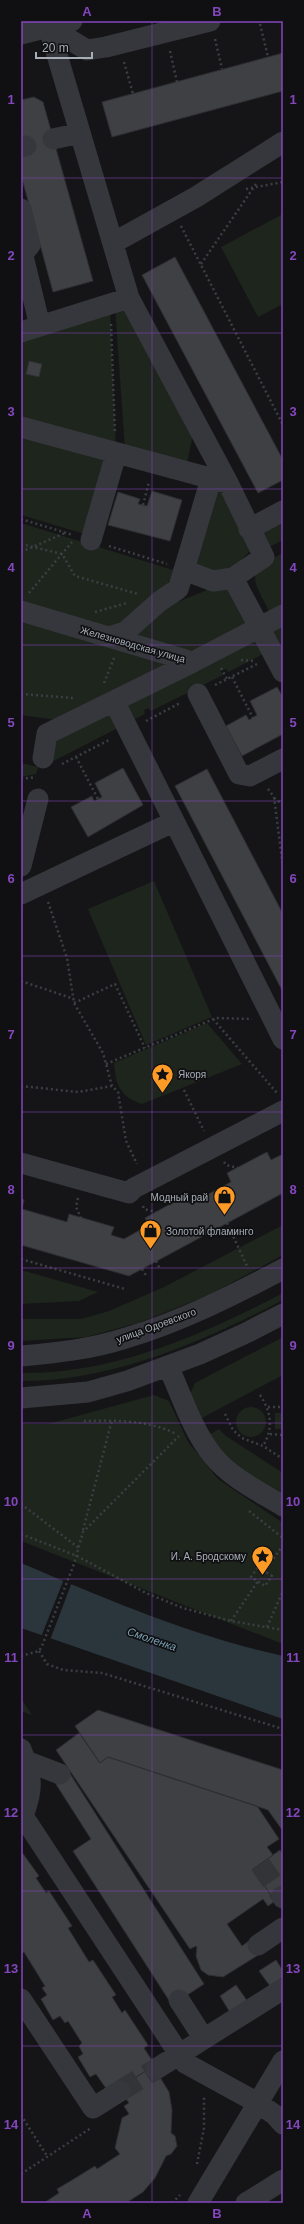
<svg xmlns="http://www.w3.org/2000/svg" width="304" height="2224" viewBox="0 0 304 2224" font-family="Helvetica,sans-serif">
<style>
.green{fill:#1d251d}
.water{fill:#2a363c}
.pier{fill:#151517}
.building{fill:#3f4044;stroke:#2f2f33}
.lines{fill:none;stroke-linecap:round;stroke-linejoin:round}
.minor-tunnel{stroke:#323437;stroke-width:21;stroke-dasharray:21 10;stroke-linecap:butt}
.path{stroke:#3b3f43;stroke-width:2.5;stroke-dasharray:2 3;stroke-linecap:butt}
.minor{stroke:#36373c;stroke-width:21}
.grid{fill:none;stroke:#8446be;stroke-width:1;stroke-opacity:0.55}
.labels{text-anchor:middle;stroke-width:3.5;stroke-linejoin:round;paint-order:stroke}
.street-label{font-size:10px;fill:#a6aeb8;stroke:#101012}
.poi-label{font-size:10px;fill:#a6aeb8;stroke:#101012;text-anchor:start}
.water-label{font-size:11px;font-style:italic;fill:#7aa1b5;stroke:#101012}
.neatline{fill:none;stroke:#8446be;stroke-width:1.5}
.grid-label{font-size:13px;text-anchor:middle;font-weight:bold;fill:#8446be}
</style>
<rect width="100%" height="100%" fill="#151517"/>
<path class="green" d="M283,214V304L258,317L221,247Z
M110,304L116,454L21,427V332Z
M124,304L193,434L186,468L125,449L115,307Z
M21,430L112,456L88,535L21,515Z
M216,486L224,489L253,548C232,571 221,576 190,567Z
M283,515V540L265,549L255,530Z
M21,523L173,570L167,587L115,631L21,603Z
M283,553V606L270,613C253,578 243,574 283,553Z
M222,584L229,585L246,624L199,650H189L138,637L136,630L170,605Z
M21,619L168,665L64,721L21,715Z
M283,620V646L275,650L265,630Z
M259,634L269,651L228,672L226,669L221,671L223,675L151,711L148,708L144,710L145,714L46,765L51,739Z
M21,763L38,767L36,774L21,777Z
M154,881L212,1017L146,1045L88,909Z
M207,1023L242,1064L142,1104C119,1096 116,1085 114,1063Z
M283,1225V1255L209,1295L138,1323L86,1337L21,1341V1319H81L109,1311L164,1287Z
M21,1270L98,1292L79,1301L21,1304Z
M283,1293V1300C202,1342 114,1381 21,1381V1373C114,1374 202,1335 283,1293Z
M283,1337V1375L200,1419L189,1396L195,1383Z
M154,1395L169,1401L188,1442L218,1479L283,1523V1644L21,1541V1424H48Z
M236 1422a15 15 0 1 1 30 0a15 15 0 1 1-30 0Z
M275,1413H283V1429H275Z
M219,1429L226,1436L283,1473V1497L236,1470L207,1436Z
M21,1698L32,1715L21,1711Z"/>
<path class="water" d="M21,1563C106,1599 192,1636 283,1656V1719L21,1628Z"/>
<path class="pier" d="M64,1579L72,1582L50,1640L41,1637Z"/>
<path class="building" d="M283,53V91L112,137L102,102Z
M34,97L43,102L93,281L53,292L21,175V100Z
M175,257L283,460V480L258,493L142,275Z
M29,361L42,364L39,377L26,374Z
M152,491L182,500L170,541L108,525L118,492L140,499L138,504L147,506Z
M277,687L283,697V734L242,756L226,726L246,715L249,720L257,715L250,701Z
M123,768L143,805L88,837L71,807L92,796L94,801L102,797L95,783Z
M207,769L283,914V992L175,786Z
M267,1152L271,1160L283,1154V1193L129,1276L21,1245V1199L24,1200L22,1209L67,1222L69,1214L114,1227L111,1235L124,1239L149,1225L145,1218L185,1196L190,1204L231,1182L227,1173Z
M98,1710L283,1770V1831L268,1810L108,1757L100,1763L75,1726Z
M79,1733L100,1763L108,1757L257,1806L279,1839L267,1847L273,1855L253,1869L275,1901L268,1906L263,1899L227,1924L242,1946L253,1938L263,1952L223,1977L208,1975L201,1970L196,1956L197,1947L196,1946L190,1949L56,1750Z
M67,1769L204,1984L172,2005L73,1851L91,1839L52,1778Z
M280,1850L283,1854V1896L275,1901L253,1869Z
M21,1851L39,1876L36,1878L46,1893L49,1891L72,1926L68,1928L89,1962L93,1960L116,1995L112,1997L122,2013L125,2010L148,2045L144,2048L155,2065L110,2094L96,2074L90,2077L78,2057L83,2054L79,2046L82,2043L68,2021L65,2023L60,2016L53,2020L41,1999L47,1995L42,1988L45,1986L24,1952L21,1953Z
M276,1960L283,1971V1977L270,1986L259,1971Z
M236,1985L248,2002L231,2014L220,1996Z
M153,2066L169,2092L172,2110L171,2133L175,2136L177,2146L171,2154L166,2156L155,2178L143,2192L126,2203H44L59,2193L57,2189L69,2182L95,2166L97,2169L120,2154L115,2148L122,2118L129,2114L124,2106L129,2103L119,2089Z"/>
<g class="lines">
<path class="minor-tunnel" d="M260,1864L282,1896
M120,2091L156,2069"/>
<path class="path" d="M260,24L268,57
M215,39L222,69
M170,51L177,82
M124,62L133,94
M246,189L283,182
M181,226L283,425
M201,264L256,184
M111,324L115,433
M143,505L149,482
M21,519L73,535
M21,544L62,554L75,576L138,594
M109,546L167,564
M21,552L65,533
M29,593L72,542
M95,612L127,603
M241,660L254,661
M221,668L227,679
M232,677L253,718
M104,683L114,658
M215,685L257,664
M21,694L74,698
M146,721L180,703
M76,757L98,799
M62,764L111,739
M21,779L36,777
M268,789L274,797L283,867
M274,798L283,805
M48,902L67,958L74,1003L103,1053L112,1086
M21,981L74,999
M74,1003L115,984L145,1048
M213,1019L277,1093
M106,1064L216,1018L252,1019
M21,1086L78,1092L112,1086L118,1092L126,1141L137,1164
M184,1090L204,1131
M224,1162L226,1165L238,1168
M78,1198L76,1207L81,1218
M143,1206L144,1209L156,1212
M227,1223L247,1266
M21,1259L125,1289
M156,1261L160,1269
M142,1269L147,1277
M260,1395C271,1412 274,1427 263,1446
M268,1407H283
M225,1414L233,1430L242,1438L263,1446L283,1459
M84,1421C114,1420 150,1420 176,1434
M270,1434L283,1435
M21,1504L79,1548
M249,1511L283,1538
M83,1530L112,1420
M21,1534L77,1556L146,1593L183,1608L231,1621L283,1630
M258,1567L272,1576L265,1586L251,1577Z
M265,1571L283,1545
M231,1621L258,1581
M267,1627L283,1591
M39,1651L47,1664L63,1670L102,1673L283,1729
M21,1656L39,1651L42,1646L74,1564L83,1532L179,1436
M21,2115L47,2156
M197,2164L204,2128V2096
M21,2174L91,2128
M172,2203L180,2195"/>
<path class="minor" d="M47,21L129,298L228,483L264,557L233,578L213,581L184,570L178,589L160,601L125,632L109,637
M49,27L87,50L106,47L210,21
M21,34L72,21
M53,139L80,133
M21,147L26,146
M21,209L30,245L21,256
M113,243L196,197L283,142
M23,256L40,326
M21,332L129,298
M21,427L228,483
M249,529L283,511
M91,540L116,454
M184,570L211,479
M233,578L283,672
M21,611L193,662L283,615
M198,694L239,774L250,776L283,759
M114,701L283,1039
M43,758L47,734L193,662
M21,866L38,799
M21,894L173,822
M21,1163L129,1193L134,1188L283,1111
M21,1356C56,1353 92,1349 126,1338C180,1322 234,1295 283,1269
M168,1366C182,1396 192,1430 213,1456C231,1478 260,1492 283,1506
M21,1398L88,1392L127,1381L200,1354L246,1333L283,1314
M21,1749C32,1778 34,1787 23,1816L185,2063L258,2103L275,2115L283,2124
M26,1761L60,1774
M282,1896L283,1898
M258,1945L283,1928
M21,1999L93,2108L120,2091
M179,2000L204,2039
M156,2069L283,1989
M198,2203L283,2061
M246,2203L283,2180"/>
</g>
<path class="grid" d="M152,21V2203M21,178H283M21,333H283M21,489H283M21,645H283M21,801H283M21,956H283M21,1112H283M21,1268H283M21,1423H283M21,1579H283M21,1735H283M21,1891H283M21,2046H283"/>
<defs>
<symbol id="sight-pin" viewBox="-11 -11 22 30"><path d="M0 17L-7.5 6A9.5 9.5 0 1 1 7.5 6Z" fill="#fe9b26" stroke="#101012"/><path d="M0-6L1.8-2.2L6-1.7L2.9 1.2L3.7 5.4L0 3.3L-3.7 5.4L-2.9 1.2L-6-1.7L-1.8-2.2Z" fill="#111"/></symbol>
<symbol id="shop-pin" viewBox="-11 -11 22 30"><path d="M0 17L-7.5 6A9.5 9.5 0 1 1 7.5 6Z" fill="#fe9b26" stroke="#101012"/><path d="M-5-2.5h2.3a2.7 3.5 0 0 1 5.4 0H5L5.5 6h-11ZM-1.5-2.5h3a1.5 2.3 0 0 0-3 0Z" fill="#111"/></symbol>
</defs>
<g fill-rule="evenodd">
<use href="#sight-pin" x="150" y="1062" width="25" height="34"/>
<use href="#shop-pin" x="212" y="1184" width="25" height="34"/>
<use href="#shop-pin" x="138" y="1218" width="25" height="34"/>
<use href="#sight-pin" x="250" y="1544" width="25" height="34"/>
</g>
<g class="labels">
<g class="street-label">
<text transform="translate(133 644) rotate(16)" y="4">Железноводская улица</text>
<text transform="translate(156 1325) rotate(-20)" y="4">улица Одоевского</text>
</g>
<g class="poi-label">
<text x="178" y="1078">Якоря</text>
<text x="208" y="1201" text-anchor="end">Модный рай</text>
<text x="166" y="1235">Золотой фламинго</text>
<text x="246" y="1560" text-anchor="end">И. А. Бродскому</text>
</g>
<g class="water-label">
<text transform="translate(152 1639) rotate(19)" y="4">Смоленка</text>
</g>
</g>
<rect width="304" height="2224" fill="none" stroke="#101012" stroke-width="44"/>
<path d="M36 52v6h56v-6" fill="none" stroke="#a6aeb8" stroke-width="2"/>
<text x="42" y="52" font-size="12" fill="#a6aeb8" stroke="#101012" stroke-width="3" paint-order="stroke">20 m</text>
<rect x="22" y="22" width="260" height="2180" class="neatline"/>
<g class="grid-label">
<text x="87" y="16">A</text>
<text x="217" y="16">B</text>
<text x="11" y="104">1</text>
<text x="293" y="104">1</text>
<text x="11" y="260">2</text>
<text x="293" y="260">2</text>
<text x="11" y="416">3</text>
<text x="293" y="416">3</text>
<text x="11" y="572">4</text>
<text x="293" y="572">4</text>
<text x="11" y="727">5</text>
<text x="293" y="727">5</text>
<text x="11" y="883">6</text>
<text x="293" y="883">6</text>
<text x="11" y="1039">7</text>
<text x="293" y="1039">7</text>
<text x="11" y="1194">8</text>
<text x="293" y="1194">8</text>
<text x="11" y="1350">9</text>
<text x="293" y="1350">9</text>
<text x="11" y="1506">10</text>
<text x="293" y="1506">10</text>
<text x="11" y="1662">11</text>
<text x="293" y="1662">11</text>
<text x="11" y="1817">12</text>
<text x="293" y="1817">12</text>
<text x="11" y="1973">13</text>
<text x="293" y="1973">13</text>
<text x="11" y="2129">14</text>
<text x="293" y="2129">14</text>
<text x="87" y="2218">A</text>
<text x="217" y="2218">B</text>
</g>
</svg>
